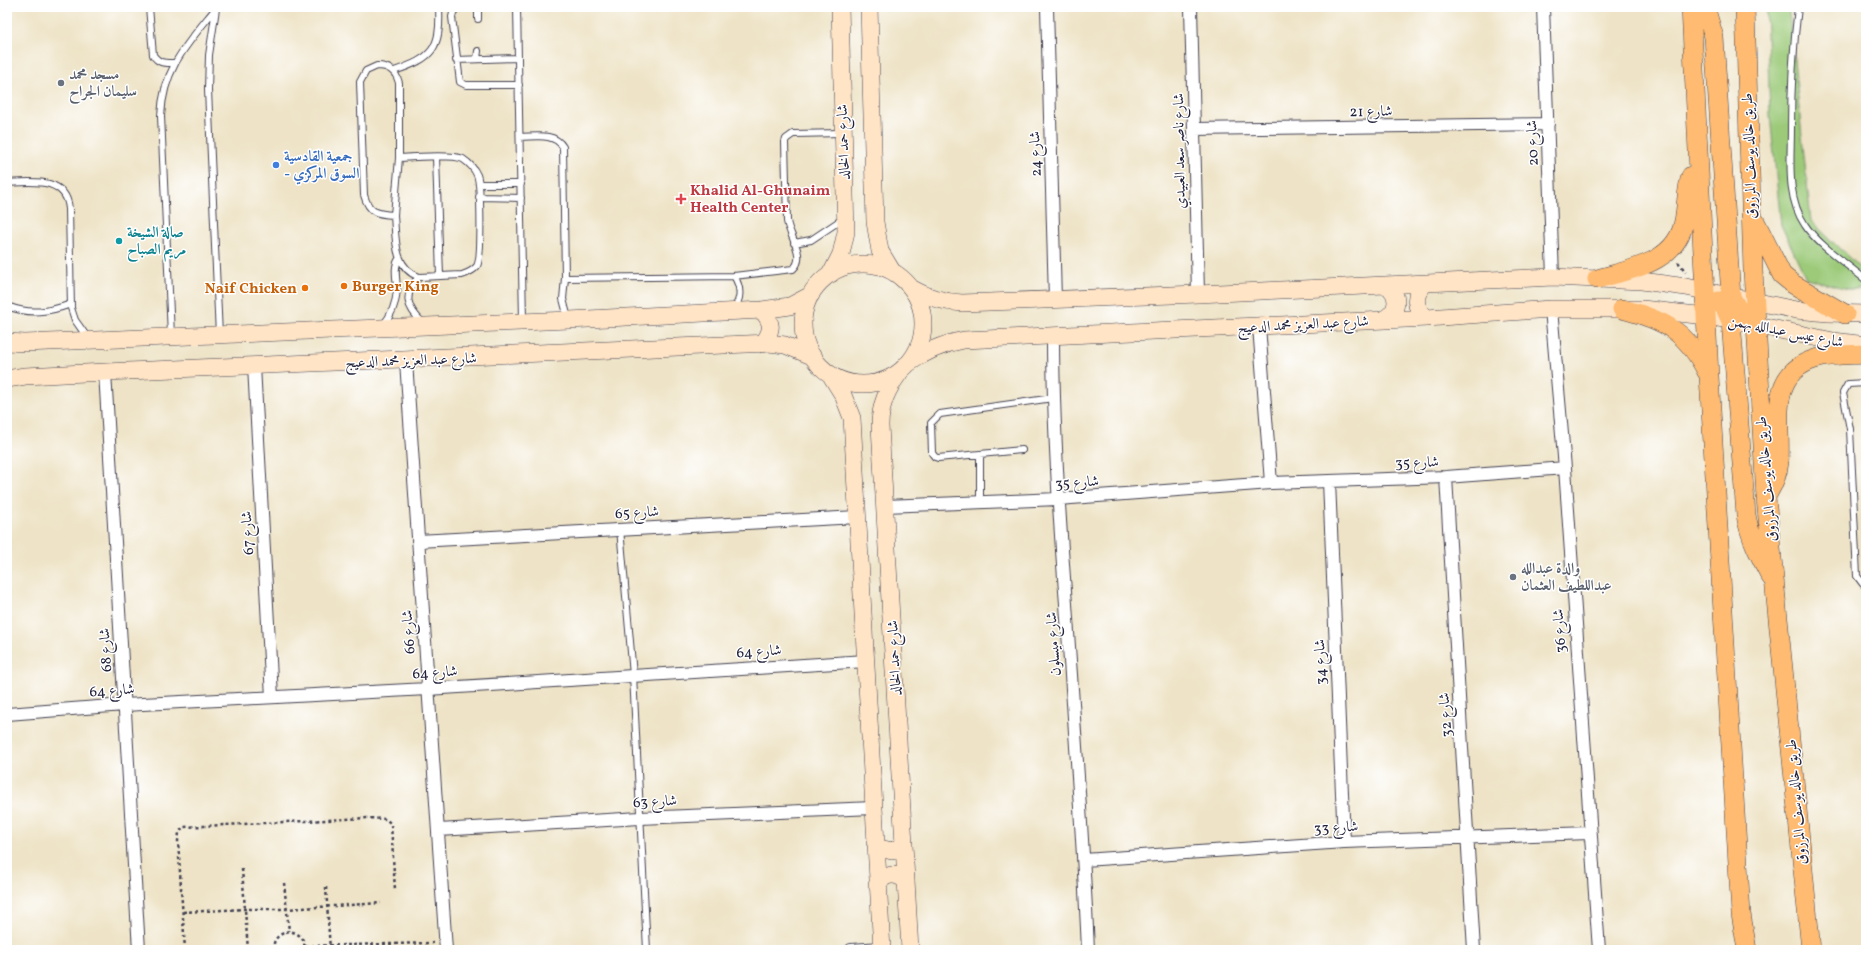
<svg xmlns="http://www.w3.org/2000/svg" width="1873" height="957" viewBox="0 0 1873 957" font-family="Vollkorn,Amiri,serif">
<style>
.green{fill:#9cca79;stroke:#5f765a}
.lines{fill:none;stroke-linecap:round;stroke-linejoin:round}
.lane-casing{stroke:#413f50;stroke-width:8}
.street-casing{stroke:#413f50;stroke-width:14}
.secondary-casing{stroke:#413f50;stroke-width:18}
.primary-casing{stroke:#413f50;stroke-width:20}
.path{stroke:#413f50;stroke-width:2.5;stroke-dasharray:3 3;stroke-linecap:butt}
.lane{stroke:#fff;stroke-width:6}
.street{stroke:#fff;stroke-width:12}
.secondary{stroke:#ffe4c6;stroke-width:17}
.primary{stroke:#febb71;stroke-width:19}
.worship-dot{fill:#6b7280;stroke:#fff;stroke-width:1.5}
.shop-dot{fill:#3f7fe0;stroke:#fff;stroke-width:1.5}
.health-dot{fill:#e0444e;stroke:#fff;stroke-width:1.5}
.culture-dot{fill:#0f9aa8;stroke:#fff;stroke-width:1.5}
.food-dot{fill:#e8710a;stroke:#fff;stroke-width:1.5}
.labels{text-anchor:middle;stroke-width:3;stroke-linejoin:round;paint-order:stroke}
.worship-label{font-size:15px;font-weight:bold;fill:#5b616d;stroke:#fff;text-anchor:start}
.street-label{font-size:15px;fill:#22223b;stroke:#fff}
.shop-label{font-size:15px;font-weight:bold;fill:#366cbe;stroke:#fff;text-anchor:start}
.health-label{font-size:15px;font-weight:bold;fill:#be3a42;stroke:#fff;text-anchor:start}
.culture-label{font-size:15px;font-weight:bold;fill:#0d838f;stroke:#fff;text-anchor:start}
.food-label{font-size:15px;font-weight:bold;fill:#c56008;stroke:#fff;text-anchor:start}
</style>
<rect width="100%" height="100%" fill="#fff"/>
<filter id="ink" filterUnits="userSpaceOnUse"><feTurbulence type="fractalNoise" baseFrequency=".025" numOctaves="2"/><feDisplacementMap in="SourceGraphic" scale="8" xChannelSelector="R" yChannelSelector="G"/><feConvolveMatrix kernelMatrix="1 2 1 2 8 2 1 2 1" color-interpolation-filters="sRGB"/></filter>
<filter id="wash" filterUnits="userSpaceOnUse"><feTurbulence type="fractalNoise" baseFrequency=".012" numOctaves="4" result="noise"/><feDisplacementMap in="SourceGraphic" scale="16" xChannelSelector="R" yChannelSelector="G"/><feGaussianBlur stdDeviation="0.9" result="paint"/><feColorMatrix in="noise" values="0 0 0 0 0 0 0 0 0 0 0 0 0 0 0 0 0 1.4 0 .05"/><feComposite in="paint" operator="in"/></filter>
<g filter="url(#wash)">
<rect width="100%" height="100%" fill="#eee3c6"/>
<path class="green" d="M1766,7H1790L1789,13L1811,221L1866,274V289H1848L1806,278L1781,225L1770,115Z"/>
</g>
<g filter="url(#ink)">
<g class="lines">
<defs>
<path id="lane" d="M149,7L153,55C159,64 165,63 175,63
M457,7L453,13L452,17L460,82L466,85H519
M517,7L523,321
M1798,7C1793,48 1791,87 1791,128C1791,161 1786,197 1805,225C1817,244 1848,265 1866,280
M216,9L209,55L208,90L219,335
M478,19V7
M477,59L478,51
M456,60L518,58
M377,66C389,66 396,71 399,83V158L394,215C377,214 369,213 364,195L360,82L366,71Z
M394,71C433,58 441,49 439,7
M520,137C535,137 554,132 563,147L565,278L563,299L568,318
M436,157L440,276
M7,183C31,182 66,176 69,209L71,308L75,320L87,337
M479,184H521
M479,197L521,198
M394,215C396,238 393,267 419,277L462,275C468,273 473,271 477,266C482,258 481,184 477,175C474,168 469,163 463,159C453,154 413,157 399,158
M794,243L811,240L844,218
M419,277C402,295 407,308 423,323
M565,278L734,276L793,269C807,257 789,236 787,221L785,142L786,139L793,134L842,133
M7,306C30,315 49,312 71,304
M733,309C742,299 741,287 734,276
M383,325C392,315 396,303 397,290C397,280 393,267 399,259
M171,335L161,116C163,68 188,43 216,8
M1866,383L1848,384L1843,393L1850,429L1857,576L1863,584H1866
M1022,450L938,458L935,457L932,453L931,423L940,414L1053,398
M980,502V454
M620,529L633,675L647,950"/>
<path id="street" d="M1047,7L1055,300
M1191,7L1198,294
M1543,7L1553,277
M1194,129L1548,124
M1551,309L1565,468L1599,950
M1259,326L1271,483
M1053,335C1053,425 1059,515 1066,604C1074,719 1083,835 1088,950
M406,361L446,950
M254,366L272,697
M105,372L139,950
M1446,477L1474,950
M1329,481L1344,842
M885,506L1058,499L1271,483L1446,477L1565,468
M418,541L857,517
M7,714L124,705L427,689L866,661
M439,830L640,818L873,808
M1084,860L1344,842L1589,833
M851,950L882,948"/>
<path id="secondary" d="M869,7L875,222L880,251L892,271
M803 324a60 60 0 1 1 120 0a60 60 0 1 1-120 0Z
M831,274L841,254L846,232L840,7
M1426,283C1413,294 1413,308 1427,318
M911,288C928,298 943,302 962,303L1198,294L1553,277L1642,281L1686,287L1796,310L1828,313L1866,314
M762,310C773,324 773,329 763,344
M1382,320C1398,313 1401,297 1387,285
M7,342L25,343L569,320L762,310L790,306L811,295
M906,365C924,352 941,344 964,340L1427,318L1551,309H1642L1706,316L1756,325L1833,341L1866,345
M900,372C887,389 880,405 880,426L910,950
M830,374L843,395L852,418L882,950
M7,379L25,376L105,372L769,343L785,345L814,357
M875,842L879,848L892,851L904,845
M877,885C885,873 896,872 906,881"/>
<path id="primary" d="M1691,7L1709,376L1741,914L1747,950
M1705,7L1714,37L1731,297L1740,313L1756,325
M1745,7L1753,271L1766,498L1811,950
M1755,221L1782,275L1793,284L1845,314
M1597,279C1631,269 1677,263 1684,221C1687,207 1686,190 1691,176
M1719,301L1725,308L1731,321L1746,515C1750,538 1760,556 1771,577
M1622,309C1665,320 1687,332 1707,372
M1768,493C1774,483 1778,473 1779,462C1782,424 1766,374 1815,359C1831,354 1849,355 1866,354"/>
</defs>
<use href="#lane" class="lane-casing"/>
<use href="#street" class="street-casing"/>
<use href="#secondary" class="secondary-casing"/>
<use href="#primary" class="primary-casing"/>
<path class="path" d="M1678,262L1686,272
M242,869L248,950
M284,883L289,931
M326,887L330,950
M183,912L245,909H287L381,903
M305,946L433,943
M185,950L178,841L179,833L183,827L367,818L386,819L391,824L395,890
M225,950L273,946
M274,950C272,939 279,934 289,931C299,933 306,939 304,950"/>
<use href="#lane" class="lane"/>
<use href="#street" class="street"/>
<use href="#secondary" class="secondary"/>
<use href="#primary" class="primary"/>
</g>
</g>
<g class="worship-dot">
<circle cx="61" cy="83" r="4"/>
<circle cx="1513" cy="577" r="4"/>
</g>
<circle class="shop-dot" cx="276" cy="165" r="4"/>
<path class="health-dot" d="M679 193h4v4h4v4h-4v4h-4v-4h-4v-4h4z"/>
<circle class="culture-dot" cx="119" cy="241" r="4"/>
<g class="food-dot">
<circle cx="344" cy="286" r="4"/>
<circle cx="305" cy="288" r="4"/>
</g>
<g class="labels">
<g class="worship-label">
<text x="69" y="79">مسجد محمد<tspan x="69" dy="17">سليمان الجراح</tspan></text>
<text x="1521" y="573">والدة عبدالله<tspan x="1521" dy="17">عبداللطيف العثمان</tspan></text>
</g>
<g class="street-label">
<text transform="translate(1371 111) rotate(-1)" y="5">شارع 21</text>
<text transform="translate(843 142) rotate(-92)" y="5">شارع حمد الخالد</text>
<text transform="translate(1532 143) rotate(-92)" y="5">شارع 20</text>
<text transform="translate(1179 151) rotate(-91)" y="5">شارع ناصر سعد العبيدي</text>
<text transform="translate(1035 154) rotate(-92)" y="5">شارع 24</text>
<text transform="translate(1749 156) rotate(-92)" y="5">طريق خالد يوسف المرزوق</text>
<text transform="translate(1303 324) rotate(-3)" y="5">شارع عبد العزيز محمد الدعيج</text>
<text transform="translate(1786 331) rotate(11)" y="5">شارع عيس عبدالله بهمن</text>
<text transform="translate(411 360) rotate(-2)" y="5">شارع عبد العزيز محمد الدعيج</text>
<text transform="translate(1417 462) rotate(-2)" y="5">شارع 35</text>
<text transform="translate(1766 479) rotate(-95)" y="5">طريق خالد يوسف المرزوق</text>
<text transform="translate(1077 482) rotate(-4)" y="5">شارع 35</text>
<text transform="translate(637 512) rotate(-3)" y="5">شارع 65</text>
<text transform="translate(247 533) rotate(-93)" y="5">شارع 67</text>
<text transform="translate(1559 631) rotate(-94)" y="5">شارع 36</text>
<text transform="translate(408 632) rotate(-94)" y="5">شارع 66</text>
<text transform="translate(1053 644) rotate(-94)" y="5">شارع ميسلون</text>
<text transform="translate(105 650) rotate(-93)" y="5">شارع 68</text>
<text transform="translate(759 651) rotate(-4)" y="5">شارع 64</text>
<text transform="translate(894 658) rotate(-93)" y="5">شارع حمد الخالد</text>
<text transform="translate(1320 662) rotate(-92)" y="5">شارع 34</text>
<text transform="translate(435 672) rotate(-4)" y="5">شارع 64</text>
<text transform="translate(112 690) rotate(-4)" y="5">شارع 64</text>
<text transform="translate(1445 715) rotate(-94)" y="5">شارع 32</text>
<text transform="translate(655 801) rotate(-3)" y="5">شارع 63</text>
<text transform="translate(1796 802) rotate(-95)" y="5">طريق خالد يوسف المرزوق</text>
<text transform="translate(1336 827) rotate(-3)" y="5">شارع 33</text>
</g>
<g class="shop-label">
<text x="284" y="161">جمعية القادسية<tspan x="284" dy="17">- السوق المركزي</tspan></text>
</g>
<g class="health-label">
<text x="690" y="195">Khalid Al-Ghunaim<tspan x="690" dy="17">Health Center</tspan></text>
</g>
<g class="culture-label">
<text x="127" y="237">صالة الشيخة<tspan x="127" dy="17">مريم الصباح</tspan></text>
</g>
<g class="food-label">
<text x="352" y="291">Burger King</text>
<text x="297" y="293" text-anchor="end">Naif Chicken</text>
</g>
</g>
<rect width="1873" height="957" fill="none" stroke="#fff" stroke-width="24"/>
</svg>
